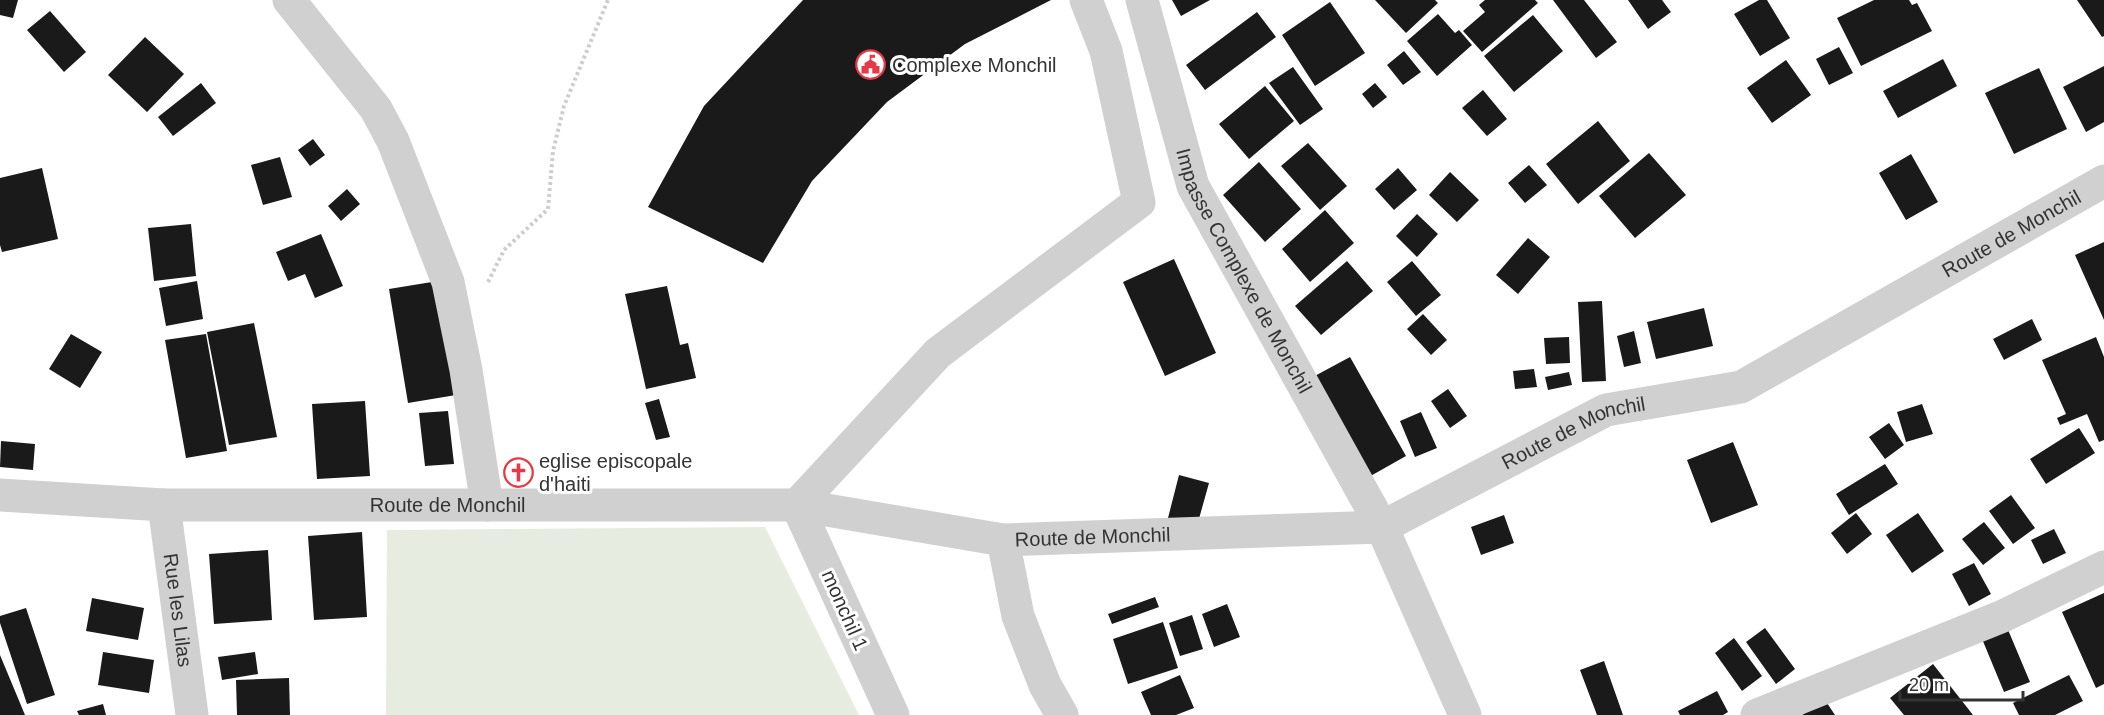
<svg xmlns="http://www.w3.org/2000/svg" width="2104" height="715" viewBox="0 0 2104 715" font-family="Arial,sans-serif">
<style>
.green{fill:#e6ecdf}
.building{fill:#1a1a1a}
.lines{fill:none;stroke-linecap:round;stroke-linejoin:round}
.path{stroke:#cdcdcd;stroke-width:4;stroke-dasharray:3 3;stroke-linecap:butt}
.minor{stroke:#d0d0d0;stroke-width:33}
.labels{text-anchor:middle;stroke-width:6;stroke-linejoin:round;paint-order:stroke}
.poi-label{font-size:20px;fill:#333;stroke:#fff;text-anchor:start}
.street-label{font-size:20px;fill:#333;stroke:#fff}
</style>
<rect width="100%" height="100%" fill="#fff"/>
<path class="green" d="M765,527L859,715H386L387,530Z"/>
<path class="building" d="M0,0H18L13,18L0,15Z
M803,0H1051L965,44L887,102L812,181L763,263L648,207L704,106Z
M1172,0H1210L1181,16Z
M1375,0H1435L1438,3L1406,33Z
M1485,0H1535L1538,3L1482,52L1463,31L1485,12L1479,5Z
M1553,0H1584L1617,42L1596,58Z
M1628,0H1662L1671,12L1648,29Z
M1759,0H1767L1790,38L1760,56L1734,14Z
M1874,0H1909L1912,5L1917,3L1932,31L1861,66L1837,18Z
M2077,0H2104V36L2102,37Z
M1330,2L1365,53L1315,86L1282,35Z
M50,11L86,52L64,72L27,30Z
M1257,12L1276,37L1205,90L1186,65Z
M1438,14L1455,33L1459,30L1472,45L1437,76L1407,41Z
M1533,15L1563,51L1514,92L1484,56Z
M145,37L184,74L147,112L108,75Z
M1839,47L1853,73L1829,85L1816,59Z
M1404,51L1421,72L1403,85L1387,65Z
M1943,59L1957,86L1898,118L1883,91Z
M1786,60L1811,95L1772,123L1747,88Z
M2104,66V122L2086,132L2063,87Z
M1293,67L1323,109L1300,125L1269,83Z
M2039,68L2067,129L2014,154L1985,93Z
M201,83L216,103L173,136L158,117Z
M1375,83L1387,97L1373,108L1362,94Z
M1265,86L1294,121L1249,159L1219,124Z
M1483,90L1507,119L1487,136L1462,108Z
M1598,121L1630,161L1578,204L1546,164Z
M313,139L325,155L310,166L298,150Z
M1308,143L1347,186L1320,210L1281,166Z
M1649,153L1686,195L1635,238L1599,196Z
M1911,154L1938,202L1906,220L1879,173Z
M280,157L292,197L263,205L251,165Z
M1259,162L1301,209L1265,242L1223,195Z
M1529,165L1547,185L1525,203L1508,183Z
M42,168L58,239L2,252L0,245V178Z
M1398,168L1417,190L1394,210L1375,189Z
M1450,172L1479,200L1457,222L1429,195Z
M347,189L360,204L341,221L328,206Z
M1325,210L1354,243L1310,282L1282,249Z
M1417,214L1438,234L1417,257L1396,236Z
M191,224L196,276L154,281L148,228Z
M321,234L343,286L315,298L305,274L288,281L276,252Z
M1528,238L1550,257L1518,294L1496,275Z
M2104,242V320L2075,255Z
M1174,259L1216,353L1165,376L1123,282Z
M1347,261L1373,291L1321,335L1295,306Z
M1412,261L1441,295L1416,316L1387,282Z
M197,281L203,319L166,326L159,288Z
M438,281L456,395L408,403L389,289Z
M667,286L680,345L688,343L696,378L646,389L625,294Z
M1602,301L1606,381L1582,382L1578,302Z
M1704,308L1713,346L1656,359L1647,322Z
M1423,314L1447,340L1431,355L1407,329Z
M2032,319L2042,340L2004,360L1993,339Z
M254,323L277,437L229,445L207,332Z
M1634,331L1641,363L1624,367L1617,336Z
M71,334L102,352L80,388L49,369Z
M206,334L227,451L186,458L165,340Z
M1569,337L1570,363L1546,364L1544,338Z
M2096,337L2104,357V440L2099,442L2087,414L2060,425L2057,418L2066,414L2042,360Z
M1350,357L1406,456L1367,478L1311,378Z
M1534,369L1537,387L1515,389L1513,371Z
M1569,372L1572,385L1548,390L1545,377Z
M1448,389L1467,416L1450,428L1431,401Z
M659,399L670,437L656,440L645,403Z
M365,401L370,476L317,479L312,404Z
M1922,404L1933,434L1906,442L1897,412Z
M448,411L454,464L425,466L419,413Z
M1421,412L1437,448L1415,457L1400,421Z
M1889,423L1904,445L1885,459L1869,437Z
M2079,428L2095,453L2046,484L2030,459Z
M1,441L35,444L33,470L0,467Z
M1733,442L1758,505L1711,523L1687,460Z
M1885,464L1898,484L1849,515L1836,494Z
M1179,475L1209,483L1197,526L1168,518Z
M2011,495L2035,528L2013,544L1989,511Z
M1856,513L1872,534L1847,554L1831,533Z
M1918,513L1944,551L1912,573L1886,535Z
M1504,515L1514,543L1481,555L1471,527Z
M1984,522L2005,548L1983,565L1962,539Z
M2054,529L2066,553L2043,564L2031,540Z
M362,532L367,617L314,620L308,536Z
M268,550L272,620L214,624L209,554Z
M1974,563L1991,594L1969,606L1952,574Z
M2104,593V684L2096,688L2062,612Z
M1155,597L1159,607L1112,624L1108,614Z
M92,598L144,608L138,640L86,631Z
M1227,604L1240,637L1214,647L1202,614Z
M26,608L55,695L27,704L0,623V616Z
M1192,615L1203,649L1180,656L1169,623Z
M1163,622L1178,668L1128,684L1113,639Z
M2006,625L2030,682L2004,692L1980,634Z
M1765,628L1795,669L1776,684L1746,642Z
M1734,638L1762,676L1742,691L1715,653Z
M103,652L154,660L149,693L98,685Z
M255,652L258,674L222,680L218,657Z
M0,655L25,715H0Z
M1604,661L1623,715H1597L1580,670Z
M1933,664L1973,715H1904L1890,698Z
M1180,675L1194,708L1176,715H1151L1141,692Z
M2069,675L2083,701L2055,715H2019L2013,703Z
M289,678L290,715H237L236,680Z
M1717,691L1728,712L1723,715H1680L1678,711Z
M1825,700L1835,715H1802Z
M103,704L106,715H79L77,711Z"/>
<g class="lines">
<path class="path" d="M488,282L504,250L548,209L553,151L564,106L608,0"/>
<g class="minor">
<path d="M289,0L376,109L393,141L448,282L466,370L487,505"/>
<path id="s1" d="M1142,0L1193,186L1382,527L1465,715"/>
<path id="s2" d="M0,495L164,505H797L1003,540L1382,527L1606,410L1741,387L2104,181"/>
<path id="s3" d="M164,505L192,715"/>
<path d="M1003,540L1018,616L1045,685L1062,715"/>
<path d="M893,715L797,505L938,353L1139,202L1106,51L1086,0"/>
<path d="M1757,715L2003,616L2104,567"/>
</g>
</g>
<defs>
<symbol id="civic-ring" viewBox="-11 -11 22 22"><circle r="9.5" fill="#fff" stroke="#e63946" stroke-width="1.5"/><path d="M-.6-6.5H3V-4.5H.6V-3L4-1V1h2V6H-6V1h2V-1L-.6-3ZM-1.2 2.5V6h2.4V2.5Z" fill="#e63946"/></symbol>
<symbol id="church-ring" viewBox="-11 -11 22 22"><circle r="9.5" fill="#fff" stroke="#e63946" stroke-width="1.5"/><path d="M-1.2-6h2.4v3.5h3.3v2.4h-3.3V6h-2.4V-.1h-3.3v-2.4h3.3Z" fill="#e63946"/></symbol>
</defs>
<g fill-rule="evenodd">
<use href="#civic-ring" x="854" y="48" width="33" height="33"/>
<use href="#church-ring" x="502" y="456" width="33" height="33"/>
</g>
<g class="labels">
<g class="poi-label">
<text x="892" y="72">Complexe Monchil</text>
<text x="539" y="468">eglise episcopale<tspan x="539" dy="23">d'haiti</tspan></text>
</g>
<g class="street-label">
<text dy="7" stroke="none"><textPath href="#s2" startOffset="2086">Route de Monchil</textPath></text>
<text dy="7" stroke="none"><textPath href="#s1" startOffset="291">Impasse Complexe de Monchil</textPath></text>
<text dy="7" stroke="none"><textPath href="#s2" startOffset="1600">Route de Monchil</textPath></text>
<text dy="7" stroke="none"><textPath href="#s2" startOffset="448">Route de Monchil</textPath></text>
<text dy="7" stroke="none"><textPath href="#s2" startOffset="1096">Route de Monchil</textPath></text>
<text dy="7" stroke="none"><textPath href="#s3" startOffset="106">Rue les Lilas</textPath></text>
<text transform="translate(845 610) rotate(66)" y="7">monchil 1</text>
</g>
</g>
<path d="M1900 691v9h123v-9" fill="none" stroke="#333333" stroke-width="3"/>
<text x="1909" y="691" font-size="18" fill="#333333" stroke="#ffffff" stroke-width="4.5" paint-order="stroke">20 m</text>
</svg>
